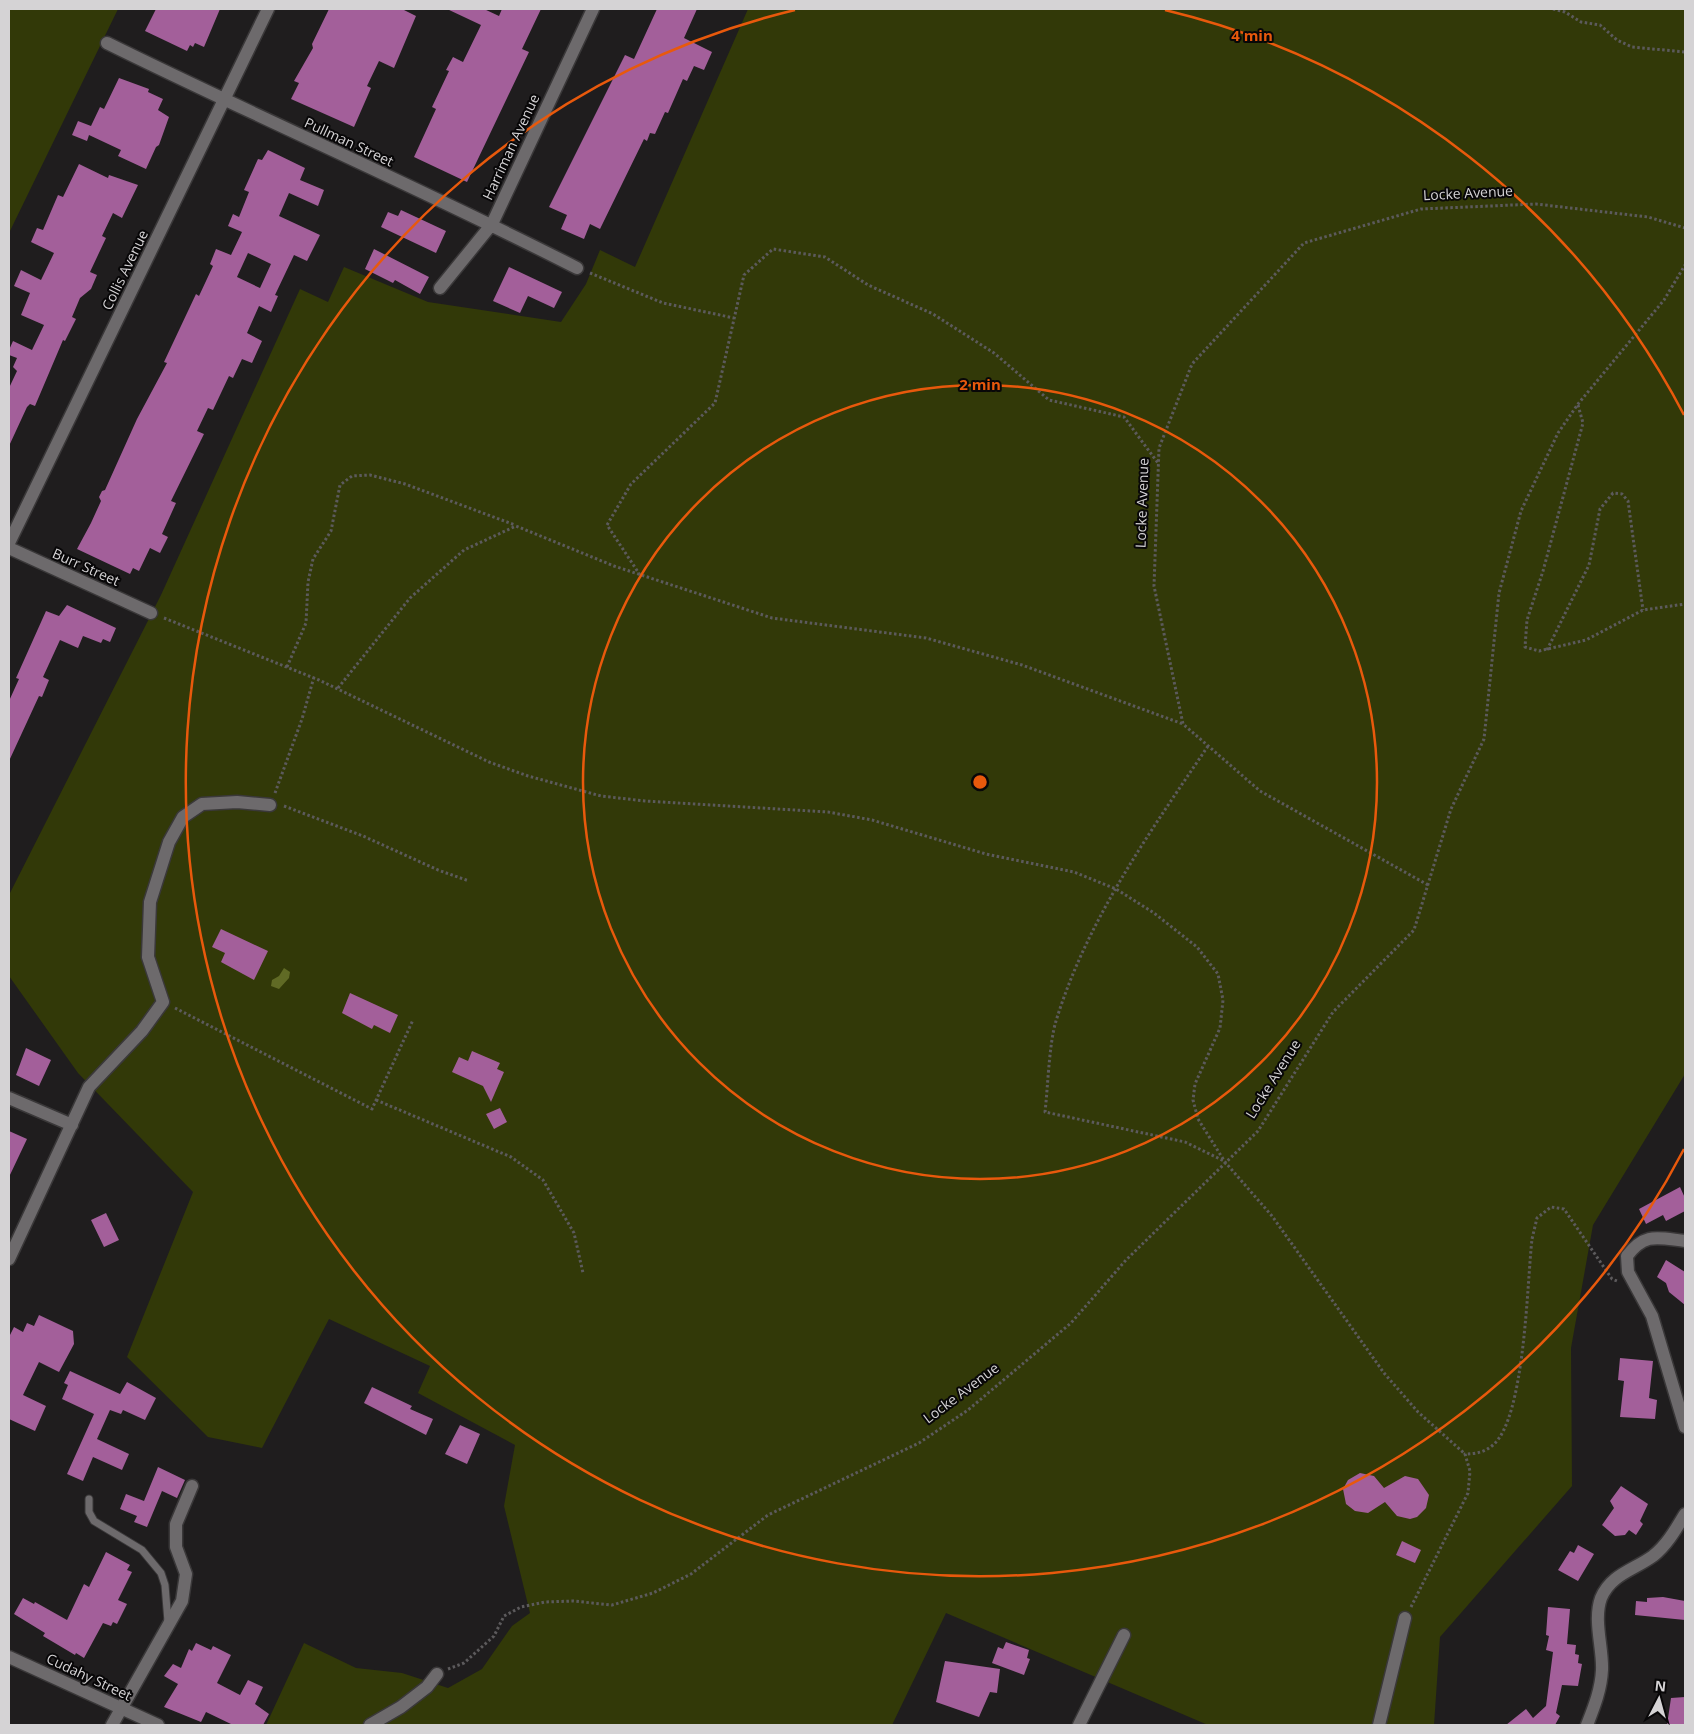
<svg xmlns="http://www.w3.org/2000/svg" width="1694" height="1734" viewBox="0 0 1694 1734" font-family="'Open Sans',sans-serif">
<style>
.green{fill:#323908}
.water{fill:#606a25}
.building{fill:#a35f9a;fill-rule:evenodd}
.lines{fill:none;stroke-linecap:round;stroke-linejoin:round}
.lane-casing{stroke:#3a3839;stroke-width:9}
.street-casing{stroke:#3a3839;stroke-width:15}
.path{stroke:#5c5a5c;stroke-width:3;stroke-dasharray:2.5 2.5;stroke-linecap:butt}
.lane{stroke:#6d6a6c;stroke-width:7}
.street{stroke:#6d6a6c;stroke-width:12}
.ring{fill:none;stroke:#e8590c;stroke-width:2.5}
.labels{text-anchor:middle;stroke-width:4;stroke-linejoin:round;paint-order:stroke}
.street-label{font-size:14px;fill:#d5d3d5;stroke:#080708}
.centre{fill:#e8590c;stroke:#080708;stroke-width:2.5}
.ring-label{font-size:15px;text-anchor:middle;font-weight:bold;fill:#e8590c;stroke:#080708;stroke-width:4;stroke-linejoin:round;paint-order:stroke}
</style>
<rect width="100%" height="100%" fill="#1f1d1e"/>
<path class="green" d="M9,9H118L9,233Z
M748,9H1685V1074L1593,1225L1571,1348L1572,1486L1440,1637L1434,1725H1208L946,1613L892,1725H266L304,1643L356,1668L402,1673L448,1688L482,1669L512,1626L530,1613L504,1506L515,1445L418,1393L430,1366L329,1319L262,1448L208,1437L127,1357L193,1192L78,1073L9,976V895L161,595L300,289L328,302L344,267L428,302L561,322L586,284L600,250L635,267Z"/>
<path class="water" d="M284,968L290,972L289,978L279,989L271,986L272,980L279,976Z"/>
<path class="building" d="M156,9H220L204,47L195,43L193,47L190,45L187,51L145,31Z
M329,9H402L416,16L394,68L379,61L367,86L371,88L354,127L291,99L299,83L294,81L313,48L312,44Z
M447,9H484L499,16L502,9H541L522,49L529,52L467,182L414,157L436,109L432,107L449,71L446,70L453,57L463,62L481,25Z
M657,9H697L684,38L712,52L704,70L694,66L687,81L683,79L668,113L665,112L655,134L650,133L647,141L644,139L600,229L590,224L584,239L561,229L567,215L549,207L625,55L634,59Z
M119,78L149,89L148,92L163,99L158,110L169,117L159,145L156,147L146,169L118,156L121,150L89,135L87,141L72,135L78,121L91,126L100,107L104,109Z
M268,150L305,168L300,180L324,190L318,206L289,193L279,216L320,235L307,261L294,255L275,295L278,296L271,312L259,306L247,333L262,341L252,363L242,359L233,378L229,376L213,410L208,408L197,431L204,434L171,501L176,503L162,534L168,537L160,553L150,548L139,571L133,568L130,574L77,549L91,523L101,501L99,497L102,491L105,490L137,419L167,363L164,362L196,294L199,296L213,266L210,264L216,249L231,255L242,232L228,226L233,214L239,217L249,192L244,190L258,159L262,160ZM248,253L271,264L260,288L237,277Z
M79,164L108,178L109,175L138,185L122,218L113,213L102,236L106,238L90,272L97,275L91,289L80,298L72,317L76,319L65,341L63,340L35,406L30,404L27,407L9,446V388L17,371L13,367L17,358L9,355V350L13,341L32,350L44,325L21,315L30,293L14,286L21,270L41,280L54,253L31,242L37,228L43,230L58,195L63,197Z
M401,210L446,231L436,253L381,227L388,212L398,216Z
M374,249L429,277L420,294L395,280L393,283L365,269Z
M509,267L562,292L554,308L528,296L520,313L493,301Z
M67,605L116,628L110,642L103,639L101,643L83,636L78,648L60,640L43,677L49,680L42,697L39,696L9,761V701L19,679L16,678L46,611L59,616Z
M221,929L268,951L254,980L221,962L225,953L212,947Z
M350,993L398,1015L390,1033L374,1025L372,1029L342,1013Z
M26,1048L51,1060L39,1086L16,1075Z
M472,1051L500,1063L497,1069L504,1072L491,1102L483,1086L452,1072L459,1057L468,1061Z
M500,1108L507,1122L494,1129L486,1114Z
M9,1131L27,1139L9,1177Z
M1680,1187L1685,1198V1211L1666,1221L1663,1215L1646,1224L1639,1209Z
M106,1213L119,1240L104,1247L91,1220Z
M1666,1260L1685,1272V1305L1669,1292L1666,1283L1657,1277Z
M39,1315L73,1331L74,1344L59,1372L39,1362L23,1395L46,1406L35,1431L9,1419V1337L14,1327L23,1332L27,1323L34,1326Z
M1620,1358L1653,1361L1649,1398L1657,1400L1655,1419L1620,1417L1624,1381L1618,1380Z
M70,1371L120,1394L127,1382L156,1398L145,1420L123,1410L121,1414L110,1410L97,1439L129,1454L122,1470L93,1457L83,1481L67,1474L94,1414L62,1399L68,1385L64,1383Z
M372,1387L412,1406L410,1409L433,1419L426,1435L364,1403Z
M460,1425L480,1434L467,1464L445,1454Z
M158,1467L185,1480L177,1498L162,1491L147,1527L134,1522L137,1516L120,1509L126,1494L144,1501Z
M1360,1473L1374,1476L1384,1488L1405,1476L1418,1479L1429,1495L1426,1508L1417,1517L1410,1519L1397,1516L1385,1502L1368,1513L1355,1511L1346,1504L1343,1489L1348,1480Z
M1621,1486L1648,1504L1640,1521L1643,1524L1636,1535L1629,1530L1625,1535L1615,1536L1602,1525L1614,1508L1610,1501Z
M1402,1541L1421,1550L1415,1563L1396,1555Z
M1578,1545L1594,1554L1578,1581L1558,1570L1570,1551L1574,1553Z
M106,1552L130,1565L127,1570L132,1572L118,1600L127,1604L117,1624L113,1622L111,1626L103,1623L84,1658L76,1653L75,1655L43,1636L45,1633L14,1614L23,1598L34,1604L35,1602L67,1620L84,1584L89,1587Z
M1663,1597L1685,1601V1620L1635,1615L1636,1601L1647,1602V1598Z
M1548,1607L1570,1609L1567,1644L1576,1645L1575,1654L1579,1655L1578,1663L1582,1664L1578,1686L1562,1685L1556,1713L1560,1716L1555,1725H1506L1526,1709L1533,1718L1546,1706L1553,1652L1546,1650L1549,1636L1546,1635Z
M1006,1642L1029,1650L1027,1658L1030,1659L1024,1675L992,1663L998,1647L1003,1649Z
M196,1643L211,1650L213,1646L231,1655L217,1683L240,1695L248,1680L263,1687L255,1704L269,1714L263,1725H233L206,1712L201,1722L164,1707L178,1684L164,1676L173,1664L181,1668L189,1649L192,1651Z
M945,1661L1000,1669L997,1693L990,1692L979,1717L936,1702Z
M1685,1697V1725H1667L1671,1698Z"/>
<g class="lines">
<defs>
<path id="lane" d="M89,1499V1512L94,1521L142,1550L161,1573L165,1585L168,1622"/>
<path id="street" d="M107,43C263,120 423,189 577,268
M440,288L492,224L593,9
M9,543L268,9
M9,548L151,613
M9,1098L72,1125
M1685,1241C1658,1238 1645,1232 1627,1256L1628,1272L1652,1316L1685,1427
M9,1259L89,1087L142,1031L163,1002L148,957L150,902L169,842L183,817L202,804L237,802L270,805
M9,1657L158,1725
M112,1725L182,1601L186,1574L176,1547V1524L192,1486
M370,1725L401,1707L427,1687L437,1674
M1079,1725L1124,1635
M1379,1725L1405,1618
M1587,1725C1594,1707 1601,1690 1602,1670C1603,1648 1593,1620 1601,1598C1611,1574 1634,1570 1653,1556C1667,1545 1676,1529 1685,1514"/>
</defs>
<use href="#lane" class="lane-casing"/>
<use href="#street" class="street-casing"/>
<path class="path" d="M1553,9L1565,12L1581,22L1600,25L1617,40L1632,47L1685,52
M590,273L663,303L734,318
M1578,405L1583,423L1543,571L1527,620L1525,647L1539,651L1586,640L1643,610L1685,604
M640,575L607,525L631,484L715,403L744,275L773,249L825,257L868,285L933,314L994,353L1049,400L1124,417L1158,463
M164,618L319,680L489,762L528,776L601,796L645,801L828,812L872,820L986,854L1074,872L1116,889L1154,913L1197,947L1218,974L1223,1000L1220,1028L1195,1084L1193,1100L1198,1119L1225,1162L1272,1216L1384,1373L1418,1412L1465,1454
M1547,650L1589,565L1600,509L1613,493L1622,494L1628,501L1643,610
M287,667L306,623L308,582L313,559L331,531L340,485L352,476L370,475L405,484L515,525
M338,688L410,598L464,550L516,526L614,566L772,618L926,638L1022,665L1183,724
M1208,746C1150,832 1087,920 1056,1021C1049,1044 1048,1086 1045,1112L1185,1142L1224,1161
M275,793L302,719L314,677
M284,806L363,836L438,870L469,881
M1428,885L1260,791L1183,724L1154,586L1159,448L1192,364L1304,243L1421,209L1536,204L1648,217L1685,228
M175,1008L372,1109L413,1020
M376,1100L511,1157L543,1180L574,1233L583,1273
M1411,1607L1468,1493L1470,1471L1465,1454C1476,1454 1485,1452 1493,1445C1525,1418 1527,1283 1532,1239L1537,1218L1551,1207L1564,1209L1612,1279L1617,1281
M448,1669L464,1663L494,1636L504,1616L521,1607L545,1602L573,1601L612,1605L653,1593L691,1574L768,1515L919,1443L968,1410L1071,1323L1126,1260L1258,1131L1333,1012L1414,930L1451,809L1484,739L1499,593L1521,511L1558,433L1578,404L1664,300L1685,265"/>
<use href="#lane" class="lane"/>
<use href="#street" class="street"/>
</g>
<g class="ring">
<circle cx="980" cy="782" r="397"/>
<path d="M1684 1149A794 794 0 1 1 795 10M1165 10A794 794 0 0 1 1684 415"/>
</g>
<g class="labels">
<g class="street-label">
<text transform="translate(349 142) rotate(25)" y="5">Pullman Street</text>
<text transform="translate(511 147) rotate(-65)" y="5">Harriman Avenue</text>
<text transform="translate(1468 193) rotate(-3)" y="5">Locke Avenue</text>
<text transform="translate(125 270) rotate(-64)" y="5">Collis Avenue</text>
<text transform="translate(1142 503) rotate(-88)" y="5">Locke Avenue</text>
<text transform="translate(86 567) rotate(24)" y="5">Burr Street</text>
<text transform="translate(1273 1079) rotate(-58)" y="5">Locke Avenue</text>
<text transform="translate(961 1393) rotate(-37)" y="5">Locke Avenue</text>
<text transform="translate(89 1677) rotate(25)" y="5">Cudahy Street</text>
</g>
</g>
<circle cx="980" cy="782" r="8" class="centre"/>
<g class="ring-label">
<text x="1252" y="41">4 min</text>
<text x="980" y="390">2 min</text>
</g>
<rect width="1694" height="1734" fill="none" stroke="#d5d3d5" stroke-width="20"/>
<g transform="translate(1659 1699) rotate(6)" stroke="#080708" stroke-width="4" paint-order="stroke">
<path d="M0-4L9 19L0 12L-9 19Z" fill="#d5d3d5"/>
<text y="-8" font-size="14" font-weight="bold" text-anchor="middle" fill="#d5d3d5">N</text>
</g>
</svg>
